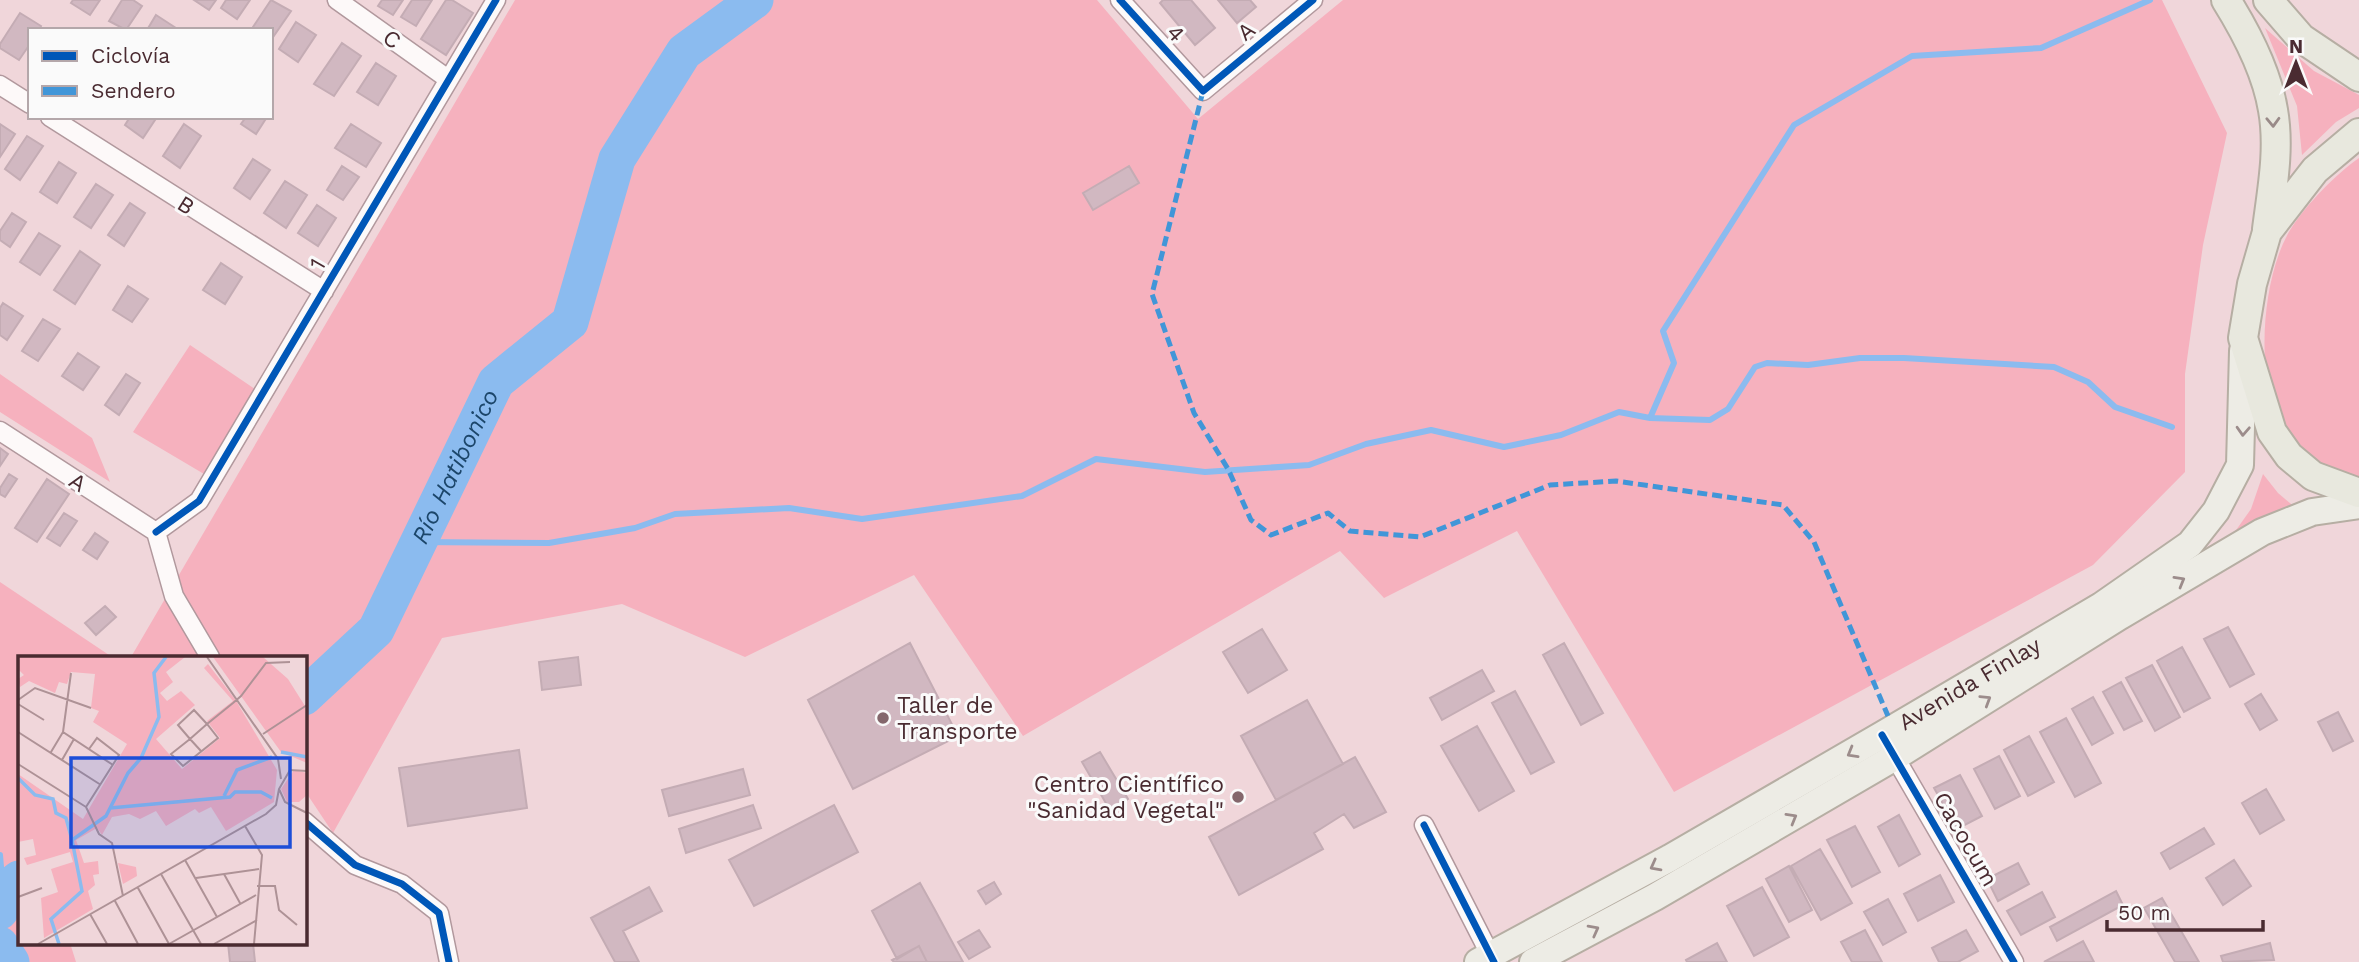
<svg xmlns="http://www.w3.org/2000/svg" width="2359" height="962" viewBox="0 0 2359 962" font-family="'Work Sans',sans-serif">
<style>
.green{fill:#f6b1be}
.lines{fill:none;stroke-linecap:round;stroke-linejoin:round}
.stream{stroke:#8bbbef;stroke-width:6}
.river{stroke:#8bbbef;stroke-width:37}
.building{fill:#d1b8c1;stroke:#c4acb4;stroke-width:2}
.minor-casing{stroke:#b1989d;stroke-width:21}
.primary-casing{stroke:#b6aea3;stroke-width:30}
.trunk-casing{stroke:#b6aea3;stroke-width:32}
.minor{stroke:#fdf9f9;stroke-width:18}
.primary{stroke:#edece5;stroke-width:26}
.trunk{stroke:#e8e8de;stroke-width:28}
.quiet{stroke:#4196d8;stroke-width:5;stroke-dasharray:10 5;stroke-linecap:butt}
.cycleway-casing{stroke:#fafafa;stroke-width:11}
.cycleway{stroke:#0057b8;stroke-width:7}
.oneway{stroke:#998a88}
.oneway2{stroke:#9c8c8b}
.poi-dot{fill:#84676c;stroke:#fafafa;stroke-width:2.5}
.labels{text-anchor:middle;stroke-width:6;stroke-linejoin:round;paint-order:stroke}
.street-label{font-size:23px;fill:#4a2b31;stroke:#fafafa}
.poi-label{font-size:23px;fill:#4a2b31;stroke:#fafafa;text-anchor:start}
.water-label{font-size:24px;font-style:italic;fill:#1c466a;stroke:#fafafa}
.inset-river{fill:none;stroke:#8bbbef;stroke-width:3.5}
.inset-road{fill:none;stroke:#ae9296;stroke-width:2}
.view{fill:#1d4ed8;fill-opacity:0.15;stroke:#1d4ed8;stroke-width:3.5}
.inset-edge{fill:none;stroke:#4a2b31;stroke-width:3.5}
</style>
<rect width="100%" height="100%" fill="#f0d6da"/>
<path class="green" d="M515,0H1097L1198,119L1343,0H2162L2227,133L2203,245L2185,374V472L2093,565L1674,792L1517,531L1384,598L1340,551L1023,736L914,575L745,657L622,604L442,638L333,833L305,791L304,657H131Z
M2265,28L2314,71L2359,95V108L2336,122L2302,155L2297,106Z
M2359,158V485C2343,477 2310,464 2297,452C2251,406 2258,279 2292,227C2309,202 2335,175 2359,158Z
M190,345L258,391L204,474L133,432Z
M0,374L92,438L110,482L0,412Z
M2263,474L2278,493L2309,519L2212,564L2251,509Z
M0,582L112,657H19V943H70L76,962H0Z"/>
<g class="lines">
<path class="stream" d="M1650,418L1674,363L1663,331L1794,125L1912,56L2041,48L2150,0
M417,542L549,543L635,528L675,514L789,508L862,519L1022,496L1096,459L1205,472L1309,465L1366,444L1431,430L1504,447L1561,435L1619,412L1650,418L1710,420L1728,409L1755,367L1767,363L1808,365L1860,358H1904L2054,367L2088,382L2115,407L2172,427
M0,855L3,891"/>
<g class="river">
<path id="s1" d="M304,697L376,630L496,382L570,322L617,159L684,52L755,0"/>
<path d="M0,911L3,891L19,879"/>
<path d="M0,945L11,962"/>
</g>
</g>
<path class="building" d="M73,0H100L90,15L71,3Z
M122,0H133L142,6L126,30L109,21Z
M194,0H216L209,10Z
M226,0H250L237,19L221,8Z
M271,0L291,11L271,40V30H251Z
M382,0H403L393,15L378,6Z
M412,0H432L416,26L401,17Z
M446,0H452L473,13L446,55L421,39Z
M1163,0H1191L1215,28L1195,45L1160,3Z
M1218,0H1250L1256,7L1237,23Z
M20,13L41,26L39,30H30V44L19,60L0,48V44Z
M156,15L176,28L175,30H147Z
M296,22L316,35L298,62L279,49Z
M342,43L361,56L334,96L314,84Z
M376,63L396,76L378,105L357,92Z
M130,117H157L143,138L125,125Z
M246,117H267L256,134L241,124Z
M0,124L15,134L0,157Z
M184,124L201,136L180,168L163,156Z
M351,124L381,143L366,167L335,148Z
M27,136L43,146L20,180L5,169Z
M253,159L270,170L250,199L234,188Z
M59,162L76,173L57,203L40,192Z
M342,166L359,177L343,200L327,190Z
M1129,166L1139,183L1093,210L1083,193Z
M285,181L307,195L286,228L264,213Z
M96,184L113,195L91,228L74,217Z
M130,203L145,213L124,246L108,235Z
M317,205L336,218L318,246L298,233Z
M12,213L26,222L10,247L0,240V231Z
M39,233L60,246L40,275L20,262Z
M80,251L100,265L75,304L54,290Z
M221,263L242,277L225,304L203,290Z
M128,286L148,299L132,322L113,310Z
M3,303L23,316L7,340L0,335V308Z
M43,319L60,329L38,361L22,351Z
M78,353L99,367L83,390L62,376Z
M126,374L140,383L119,415L105,405Z
M0,448L8,454L0,466Z
M9,474L17,479L5,497L0,494V488Z
M47,479L69,494L37,542L15,528Z
M64,513L77,521L60,546L47,538Z
M95,533L108,542L97,559L83,550Z
M105,606L116,617L96,635L85,623Z
M2228,627L2254,674L2230,687L2204,639Z
M1262,629L1287,670L1248,693L1223,652Z
M910,643L958,736L853,789L808,700Z
M1564,643L1603,713L1581,725L1543,655Z
M2182,647L2210,698L2184,712L2157,661Z
M578,657L581,685L542,690L539,662Z
M2152,665L2180,717L2155,731L2126,678Z
M1482,670L1494,691L1442,720L1430,698Z
M2121,682L2142,721L2124,730L2103,692Z
M1515,691L1554,762L1531,774L1492,703Z
M2261,694L2277,720L2260,730L2245,704Z
M2093,697L2113,733L2092,745L2072,709Z
M1307,700L1343,764L1276,800L1241,736Z
M2338,712L2353,741L2333,751L2318,722Z
M2066,718L2101,783L2075,797L2040,732Z
M1477,726L1514,791L1479,811L1441,746Z
M2029,736L2054,782L2028,796L2004,750Z
M519,750L527,808L408,826L399,768Z
M1100,752L1128,799L1110,810L1082,762Z
M1999,756L2020,796L1995,809L1974,769Z
M1355,757L1386,812L1354,828L1344,814L1314,833L1323,849L1239,895L1209,837Z
M743,769L750,795L669,816L662,790Z
M1960,775L1982,816L1957,829L1934,788Z
M2266,789L2284,820L2260,834L2242,803Z
M753,805L761,828L686,853L679,829Z
M834,805L858,852L754,906L729,860Z
M1899,815L1920,854L1899,866L1878,827Z
M1855,826L1880,872L1852,887L1827,840Z
M2204,828L2214,844L2170,869L2161,853Z
M1820,849L1852,903L1821,920L1791,866Z
M2234,860L2251,886L2223,905L2206,878Z
M2018,863L2029,884L1998,901L1987,879Z
M1789,866L1812,910L1789,922L1766,879Z
M1940,875L1954,902L1918,921L1904,894Z
M994,882L1001,894L986,904L978,891Z
M920,883L935,910L963,962H927L919,946L897,959L872,911Z
M649,887L662,911L623,931L639,962H615L591,918Z
M1762,887L1789,937L1754,956L1727,906Z
M2116,891L2123,905L2057,941L2050,927Z
M2042,892L2055,917L2021,935L2007,911Z
M2162,898L2199,962H2175L2144,908Z
M1888,899L1906,932L1883,945L1864,912Z
M979,930L990,947L969,959L958,942Z
M1865,930L1882,962H1852L1841,942Z
M1966,930L1978,951L1958,962H1939L1932,948Z
M2083,941L2094,962H2044Z
M228,943H253L255,962H230Z
M1717,943L1727,962H1687L1686,960Z
M2270,943L2274,960L2223,962L2221,956Z
M919,946L927,962H894L892,960Z"/>
<g class="lines">
<defs>
<path id="minor" d="M337,0L448,79
M1120,0L1203,91L1313,0
M0,85L30,104
M50,117L324,291
M0,431L156,532
M156,532L199,501L496,0
M156,532L174,596L210,657
M1889,747L2014,962
M304,821L355,865L402,884L439,913L449,962
M1424,825L1494,962"/>
<g id="primary">
<path id="s2" d="M1478,962L1670,858L1882,735L2101,606L2190,544L2216,511L2240,465L2243,351"/>
<path d="M1533,962L1655,897L1895,757L2120,616L2262,532L2312,512L2359,505"/>
</g>
<path id="trunk" d="M2226,0C2246,32 2267,73 2273,110C2280,149 2272,190 2267,229
M2268,0L2301,38L2359,77
M2359,133L2315,170L2267,232L2252,284L2243,338L2272,432L2289,456L2313,476L2359,493"/>
</defs>
<use href="#minor" class="minor-casing"/>
<use href="#primary" class="primary-casing"/>
<use href="#trunk" class="trunk-casing"/>
<use href="#minor" class="minor"/>
<use href="#primary" class="primary"/>
<use href="#trunk" class="trunk"/>
<path class="quiet" d="M1203,91L1152,294L1194,413L1228,469L1251,520L1271,535L1328,513L1350,531L1420,537L1550,485L1616,481L1783,505L1814,542L1888,716"/>
<defs>
<path id="cycleway" d="M1120,0L1203,91L1313,0
M156,532L199,501L496,0
M1882,735L2014,962
M304,821L355,865L402,884L439,913L449,962
M1424,825L1494,962"/>
</defs>
<use href="#cycleway" class="cycleway-casing"/>
<use href="#cycleway" class="cycleway"/>
</g>
<defs><path id="oneway-chevron" d="M-2-3.5L2.5 0L-2 3.5" fill="none" stroke-width="1.6" stroke-linecap="round" stroke-linejoin="round" transform="scale(1.75)"/></defs>
<use class="oneway" href="#oneway-chevron" transform="translate(2273 122) rotate(88)"/>
<g class="oneway2">
<use href="#oneway-chevron" transform="translate(2243 431) rotate(93)"/>
<use href="#oneway-chevron" transform="translate(2180 581) rotate(-30)"/>
<use href="#oneway-chevron" transform="translate(1986 700) rotate(-32)"/>
<use href="#oneway-chevron" transform="translate(1852 753) rotate(150)"/>
<use href="#oneway-chevron" transform="translate(1792 818) rotate(-30)"/>
<use href="#oneway-chevron" transform="translate(1655 866) rotate(152)"/>
<use href="#oneway-chevron" transform="translate(1594 930) rotate(-28)"/>
</g>
<g class="poi-dot">
<circle cx="883" cy="718" r="7"/>
<circle cx="1238" cy="797" r="7"/>
</g>
<g class="labels">
<g class="street-label">
<text transform="translate(1246 31) rotate(-40)" y="8">A</text>
<text transform="translate(1176 33) rotate(48)" y="8">4</text>
<text transform="translate(392 39) rotate(36)" y="8">C</text>
<text transform="translate(186 205) rotate(32)" y="8">B</text>
<text transform="translate(317 264) rotate(-60)" y="8">1</text>
<text transform="translate(78 482) rotate(33)" y="8">A</text>
<text dy="8" stroke="none"><textPath href="#s2" startOffset="565">Avenida Finlay</textPath></text>
<text transform="translate(1966 839) rotate(60)" y="8">Cacocum</text>
</g>
<g class="poi-label">
<text x="897" y="713">Taller de<tspan x="897" dy="26">Transporte</tspan></text>
<text x="1224" y="792" text-anchor="end">Centro Científico<tspan x="1224" dy="26">"Sanidad Vegetal"</tspan></text>
</g>
<g class="water-label">
<text dy="8" stroke="none"><textPath href="#s1" startOffset="280">Río Hatibonico</textPath></text>
</g>
</g>
<g transform="translate(18 656)">
<rect width="289" height="289" fill="#f0d6da"/>
<path d="M0,1H167L148,16L155,26L142,37L149,45L163,35L177,49L138,83L164,113L202,82L189,65L215,45L186,12L190,8L217,43L259,114L256,146L208,175L193,151L181,157L177,153L148,170L138,155L122,163L111,158L94,161L84,179L79,172L58,184L66,207L80,205L81,218L75,219L77,229L70,235L75,253L26,282L23,242L40,236L33,213L55,206L52,196L9,209L6,202L18,199L15,183L0,186V118L65,163L109,88L75,66L81,55L73,52L77,18L53,16L49,28L41,26L37,37L11,25L2,31L0,23L6,19L0,13ZM195,1H245L270,23L287,50L289,107L263,96ZM276,114L289,117V139L281,146H269L263,133ZM100,207L118,211L119,220L105,228Z" fill="#f6b1be"/>
<path class="inset-river" d="M263,96L289,101M0,122L17,139L35,143L38,157L48,162L54,184M206,140L219,114L254,101M92,152L212,141L217,136H243L254,142M41,288L33,263L64,235L54,184L88,160L110,117L123,102L141,61L136,17L148,1"/>
<path class="inset-road" d="M189,1L260,103L263,123M53,17L45,76L95,109M0,44L17,32L73,52M0,48L26,64M0,76L83,129M245,78L289,49M183,95L172,83L160,69L176,54L189,68L200,82L165,110L153,98L172,83L189,68L215,47L223,40L248,7L272,6M33,96L45,76M44,104L56,83M0,108L68,151M289,115L272,114L261,133L267,146L289,157M68,151L101,99L79,82L71,93M68,151L81,178L94,187L105,240M227,170L244,199L236,288M167,204L199,261M143,218L183,288M206,218L222,247M178,222L241,213M239,230H257L261,254L279,269M120,232L151,288M0,241L24,232M97,245L120,288M72,258L89,288M20,288L248,158L258,149L261,133M151,288L238,239M196,288L239,264"/>
<path class="view" d="M53,102H272V191H53Z"/>
<rect width="289" height="289" class="inset-edge"/>
</g>
<rect x="28" y="28" width="245" height="91" fill="#fafafa" stroke="#b4a7aa" stroke-width="2"/>
<rect x="42" y="51" width="35" height="10" fill="#0057b8" stroke="#b4a7aa" stroke-width="2"/>
<text x="91" y="63" font-size="21" fill="#4a2b31">Ciclovía</text>
<rect x="42" y="86" width="35" height="10" fill="#4196d8" stroke="#b4a7aa" stroke-width="2"/>
<text x="91" y="98" font-size="21" fill="#4a2b31">Sendero</text>
<g transform="translate(2296 63)" stroke="#fafafa" stroke-width="5" paint-order="stroke">
<path d="M0-5L12 26L0 18L-12 26Z" fill="#4a2b31"/>
<text y="-10" font-size="19" font-weight="bold" text-anchor="middle" fill="#4a2b31">N</text>
</g>
<path d="M2107 920v10h156v-10" fill="none" stroke="#4a2b31" stroke-width="3.5"/>
<text x="2118" y="920" font-size="21" fill="#4a2b31" stroke="#fafafa" stroke-width="5" paint-order="stroke">50 m</text>
</svg>
